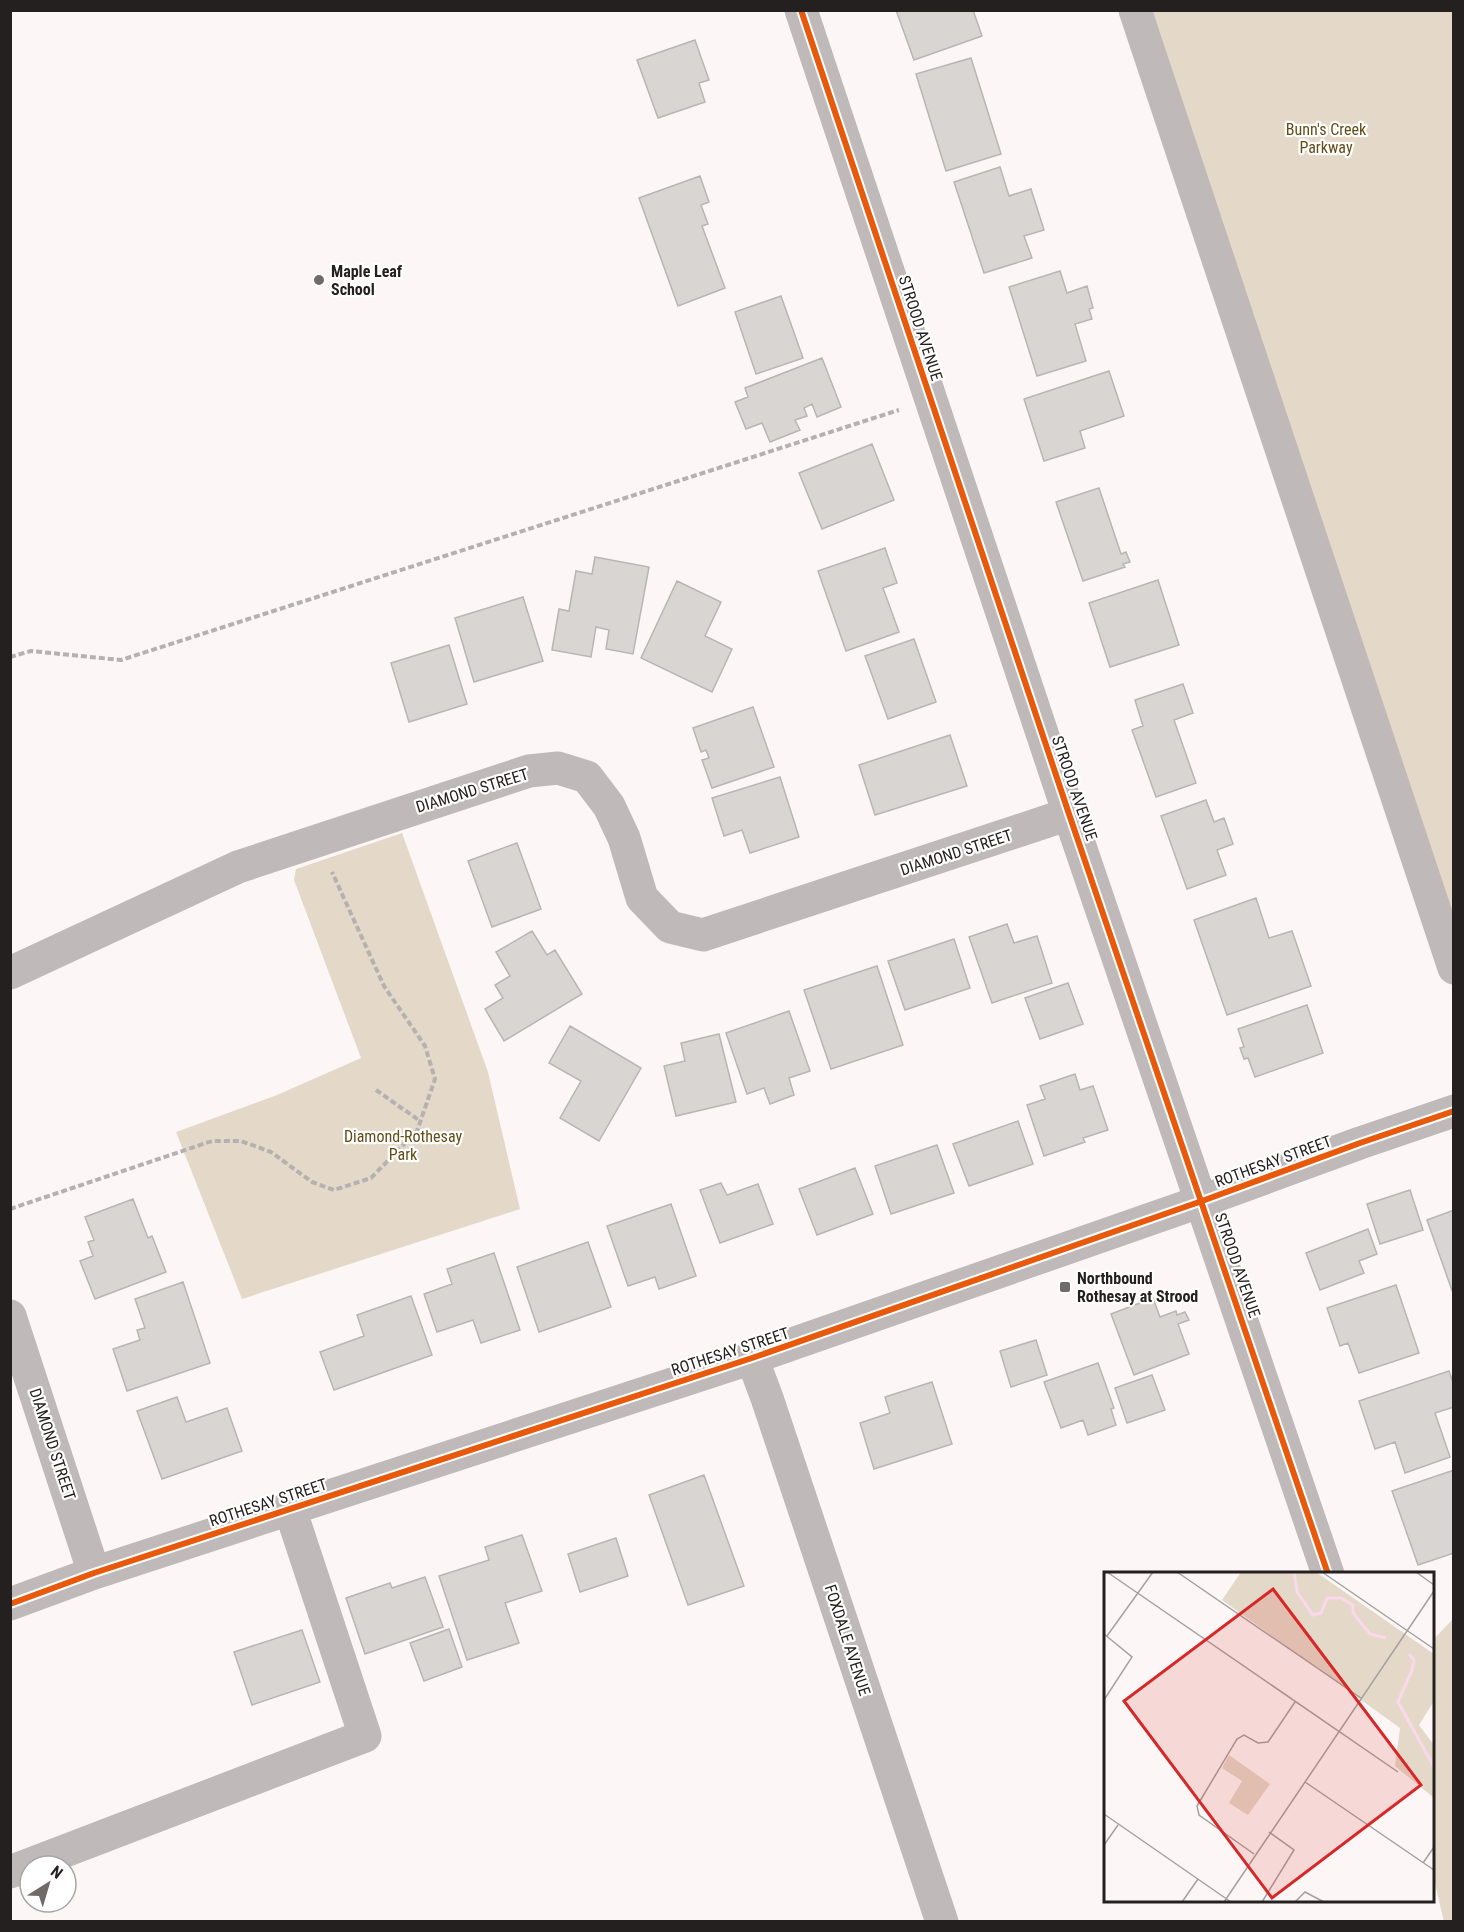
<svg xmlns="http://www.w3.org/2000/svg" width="1464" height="1932" viewBox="0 0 1464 1932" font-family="'Roboto Condensed',sans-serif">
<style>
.green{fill:#e4d9c8}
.building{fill:#d9d5d3;stroke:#b9b5b3;stroke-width:1.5}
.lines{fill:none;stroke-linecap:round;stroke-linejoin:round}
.path{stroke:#b6b1b1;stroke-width:4;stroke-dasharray:6 3;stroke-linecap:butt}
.minor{stroke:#c0b9ba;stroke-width:33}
.cycleway-casing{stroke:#fff;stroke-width:10}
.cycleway{stroke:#e8590c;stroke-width:6}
.poi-dot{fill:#706b6a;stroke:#fff;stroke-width:2}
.labels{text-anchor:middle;stroke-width:4.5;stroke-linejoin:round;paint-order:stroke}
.park-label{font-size:16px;fill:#644c17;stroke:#fff}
.poi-label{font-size:16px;font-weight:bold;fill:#24201f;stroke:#fff;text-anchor:start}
.street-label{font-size:16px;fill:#24201f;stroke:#fff}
.inset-river{fill:none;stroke:#fbd8ec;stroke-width:3}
.inset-road{fill:none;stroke:#a6a1a0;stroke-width:1.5}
.view{fill:#d62828;fill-opacity:0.15;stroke:#d62828;stroke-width:3}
.inset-edge{fill:none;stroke:#24201f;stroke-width:3}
</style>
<rect width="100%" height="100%" fill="#fcf7f6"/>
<path class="green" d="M1152,11H1453V928Z
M402,833L488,1072L520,1209L242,1299L176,1132L277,1095L361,1058L294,880L296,869Z
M1453,1619L1454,1921L1444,1922L1432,1871V1641Z"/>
<path class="building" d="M896,10H973L982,36L914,60Z
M695,40L709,80L699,83L705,102L658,118L637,60Z
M971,58L1001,154L946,171L916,74Z
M1000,167L1009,196L1031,189L1044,230L1024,236L1032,258L984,273L954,182Z
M700,176L709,202L701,205L708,224L702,226L725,288L678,306L639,198Z
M1060,271L1067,293L1087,286L1093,308L1089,309L1092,319L1075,324L1086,361L1037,376L1009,287Z
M781,296L803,358L756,374L735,312Z
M822,358L841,407L817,417L812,404L804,408L807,416L795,420L800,430L770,442L762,423L746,429L735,402L748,397L745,388Z
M1109,371L1124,416L1080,431L1085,448L1044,461L1024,399Z
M872,444L894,500L822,529L799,473Z
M1099,488L1121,554L1126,552L1130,562L1123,564L1125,567L1083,581L1056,502Z
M885,548L897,583L883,588L899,632L846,651L818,571Z
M595,557L649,567L633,654L606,649L609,630L596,627L591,657L552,650L559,609L569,611L576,571L592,574Z
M1158,580L1179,645L1110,667L1089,603Z
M677,581L721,602L705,636L732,649L712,692L641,658Z
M523,597L543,661L474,682L455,618Z
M914,639L936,702L888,719L865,656Z
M449,645L467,704L409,722L391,663Z
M1183,684L1193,713L1174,720L1196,783L1156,797L1132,730L1143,726L1135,700Z
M753,707L774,767L712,788L702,760L709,758L706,750L701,752L693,728Z
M950,735L967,786L875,815L859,765Z
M780,777L799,837L750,853L742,830L724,836L712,798Z
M1206,800L1214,822L1224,818L1233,844L1217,850L1226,875L1187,889L1161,816Z
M517,843L541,909L492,927L468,861Z
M1256,898L1269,938L1292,931L1311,986L1227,1015L1194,920Z
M1007,924L1014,943L1037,936L1052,983L992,1003L969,937Z
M532,931L547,955L555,950L582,994L504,1041L485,1009L503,998L495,985L510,976L496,952Z
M954,939L970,988L905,1010L888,961Z
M877,966L903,1045L831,1069L804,990Z
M1068,983L1083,1024L1040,1039L1025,998Z
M1307,1005L1323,1053L1255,1077L1248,1058L1244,1059L1240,1048L1244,1047L1238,1029Z
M789,1011L810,1071L789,1078L794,1095L770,1104L764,1088L747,1094L726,1033Z
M570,1026L641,1068L599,1141L560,1118L581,1081L549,1063Z
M719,1034L736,1102L676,1116L664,1066L685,1061L681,1043Z
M1075,1074L1080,1090L1093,1086L1108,1130L1083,1138L1085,1142L1044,1156L1027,1105L1045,1099L1040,1086Z
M1018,1121L1033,1164L969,1186L953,1144Z
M937,1145L954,1193L891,1214L875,1166Z
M855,1168L873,1214L817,1235L799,1189Z
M721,1183L727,1195L758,1184L773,1224L720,1243L700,1190Z
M1410,1190L1423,1230L1380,1244L1367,1204Z
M133,1199L148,1238L152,1236L166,1272L95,1299L80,1261L93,1256L88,1242L94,1240L85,1217Z
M671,1204L696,1276L659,1289L655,1277L628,1286L607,1226Z
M1454,1210V1296L1427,1220Z
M1368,1229L1377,1254L1359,1261L1364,1273L1320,1290L1306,1253Z
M588,1242L611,1307L539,1332L517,1267Z
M494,1253L520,1330L481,1343L473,1320L437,1332L424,1294L452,1284L447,1269Z
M183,1282L210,1363L127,1391L113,1349L140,1340L137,1330L145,1328L135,1299Z
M1396,1285L1419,1353L1359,1373L1348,1343L1340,1346L1327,1308Z
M411,1296L432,1355L334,1390L320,1352L364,1336L357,1315Z
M1153,1298L1160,1317L1176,1311L1177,1315L1185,1312L1189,1320L1178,1324L1189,1354L1134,1375L1111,1314Z
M1036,1340L1047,1375L1011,1387L1000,1351Z
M1098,1363L1114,1408L1111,1409L1116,1425L1088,1435L1083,1420L1061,1428L1044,1382Z
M1449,1371L1454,1385V1407L1435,1413L1450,1457L1405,1473L1395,1442L1375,1449L1359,1401Z
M1152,1375L1165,1410L1127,1423L1115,1388Z
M932,1382L952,1444L874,1469L860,1423L890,1413L885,1397Z
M177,1397L186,1422L227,1408L242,1451L162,1479L137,1411Z
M1454,1470V1553L1418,1565L1392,1491Z
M704,1475L744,1586L688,1605L649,1495Z
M522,1535L542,1591L505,1603L519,1643L467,1660L439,1576L489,1560L485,1547Z
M616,1538L628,1576L580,1592L568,1554Z
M425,1577L443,1627L365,1654L346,1598L390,1583L392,1588Z
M449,1629L462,1667L424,1681L410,1643Z
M302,1630L320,1682L252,1705L234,1652Z"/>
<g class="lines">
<path class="path" d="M10,657L31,651L121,660L899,410
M376,1090L420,1121
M10,1209L212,1141H241L271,1152L312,1182L334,1190L371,1178L417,1131L435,1079L425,1046L384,986L332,872"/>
<path class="minor" d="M801,10L1069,814L1328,1574
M1135,10L1454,968
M10,973L238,867L529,771L558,768L587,777L609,806L624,838L642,898L670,927L703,935L1069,814
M10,1316L94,1573
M752,1358L767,1398L942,1922
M10,1604L94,1573L752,1358L1202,1201L1360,1143L1454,1111
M10,1872L365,1736L290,1509"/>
<defs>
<path id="cycleway" d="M801,10L1069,814L1328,1574
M10,1604L94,1573L752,1358L1202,1201L1360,1143L1454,1111"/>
</defs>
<use href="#cycleway" class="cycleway-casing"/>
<use href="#cycleway" class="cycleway"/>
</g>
<g class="poi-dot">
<circle cx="319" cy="280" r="6"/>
<rect x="1059" y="1281" width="12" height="12" rx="3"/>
</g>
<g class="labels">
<g class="park-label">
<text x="1326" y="135">Bunn's Creek<tspan x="1326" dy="18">Parkway</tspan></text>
<text x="403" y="1142">Diamond-Rothesay<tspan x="403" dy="18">Park</tspan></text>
</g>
<g class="poi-label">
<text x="331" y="277">Maple Leaf<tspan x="331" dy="18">School</tspan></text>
<text x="1077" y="1284">Northbound<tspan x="1077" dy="18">Rothesay at Strood</tspan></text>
</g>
<g class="street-label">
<text transform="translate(921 328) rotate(72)" y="6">STROOD AVENUE</text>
<text transform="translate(1075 788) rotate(71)" y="6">STROOD AVENUE</text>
<text transform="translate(472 790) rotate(-17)" y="6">DIAMOND STREET</text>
<text transform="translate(956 852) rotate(-18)" y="6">DIAMOND STREET</text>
<text transform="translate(1273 1161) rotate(-20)" y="6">ROTHESAY STREET</text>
<text transform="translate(1238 1265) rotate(71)" y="6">STROOD AVENUE</text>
<text transform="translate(730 1351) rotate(-18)" y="6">ROTHESAY STREET</text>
<text transform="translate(53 1444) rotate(72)" y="6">DIAMOND STREET</text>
<text transform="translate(268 1502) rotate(-18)" y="6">ROTHESAY STREET</text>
<text transform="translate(848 1640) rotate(72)" y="6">FOXDALE AVENUE</text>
</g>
</g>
<g transform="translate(1104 1572)">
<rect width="330" height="330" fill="#fcf7f6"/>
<path d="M137,0H212L330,82V129L315,153L330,173V226L291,194L296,156L118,28ZM125,183L166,212L144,243L125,231L138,209L118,196Z" fill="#e4d9c8"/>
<path class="inset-river" d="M190,0L193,20L209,43L217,41L223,26H237L249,33V41L266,62L282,66M305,82L310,88L308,98L294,130L330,195"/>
<path class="inset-road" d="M3,0L294,200M73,0L257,126M218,0L330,77M312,0L330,13M0,62L28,85L0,128M3,64L49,0M201,210L330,298M0,242L127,330M0,273L14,253M150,282L95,243L93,234L133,167L140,163L154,171L164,170L191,130M319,291L330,275M78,330L94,307M120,330L330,19M158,330L190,278L165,260M191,330L201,320L220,330"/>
<path class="view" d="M169,17L317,213L168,326L20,129Z"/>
<rect width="330" height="330" class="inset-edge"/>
</g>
<rect width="1464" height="1932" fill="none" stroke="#24201f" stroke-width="24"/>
<g transform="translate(48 1884) rotate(37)"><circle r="28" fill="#ffffff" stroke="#a7a6a5" stroke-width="1.5"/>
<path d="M0-4.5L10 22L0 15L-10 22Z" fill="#706b6a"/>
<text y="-9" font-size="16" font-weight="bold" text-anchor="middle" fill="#24201f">N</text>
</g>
</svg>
